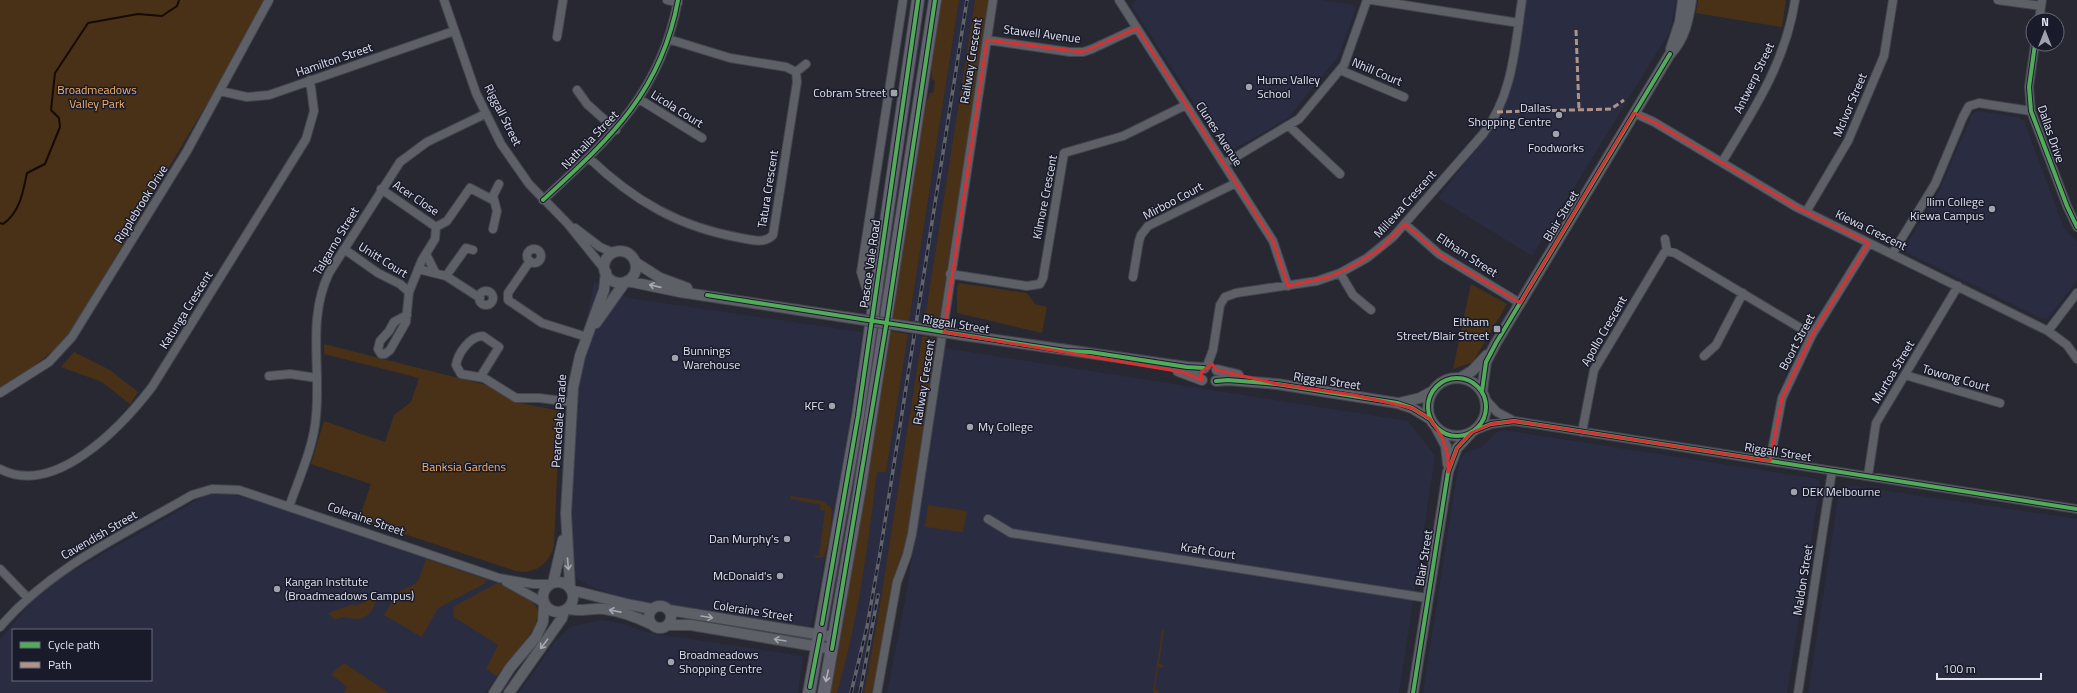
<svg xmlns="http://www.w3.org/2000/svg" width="2077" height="693" viewBox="0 0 2077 693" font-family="'Titillium Web',sans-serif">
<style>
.built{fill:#2a2d42;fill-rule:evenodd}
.green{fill:#493117}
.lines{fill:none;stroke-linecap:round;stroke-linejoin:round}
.stream{stroke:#170a04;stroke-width:2}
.minor-casing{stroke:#43444c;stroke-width:10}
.tertiary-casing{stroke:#43444c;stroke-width:12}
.primary-casing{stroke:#43444c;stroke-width:14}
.minor{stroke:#5e6068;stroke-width:8}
.tertiary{stroke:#5e6068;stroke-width:10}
.primary{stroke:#62636e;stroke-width:12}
.rail-casing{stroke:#62646b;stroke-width:3.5}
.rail{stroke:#191b2b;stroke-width:2;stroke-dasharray:6;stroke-linecap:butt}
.tertiary-bridge-casing{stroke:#43444c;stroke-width:12;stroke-linecap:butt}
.tertiary-bridge{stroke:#5e6068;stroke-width:10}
.quiet{stroke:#af9288;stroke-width:3;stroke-dasharray:6 3;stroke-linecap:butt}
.cycleway-casing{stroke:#191b2b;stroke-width:6}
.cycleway{stroke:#51ab58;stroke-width:4}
.oneway{stroke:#a6a8b2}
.oneway2{stroke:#aeb0bb}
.marked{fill:none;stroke:#d73132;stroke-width:3;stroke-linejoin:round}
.poi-dot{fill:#a0a2ad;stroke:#191b2b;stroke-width:1.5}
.labels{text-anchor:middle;stroke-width:3;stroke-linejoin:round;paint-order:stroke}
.street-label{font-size:12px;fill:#e1e3ef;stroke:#191b2b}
.poi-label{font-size:12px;fill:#e1e3ef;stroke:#191b2b;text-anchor:end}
.park-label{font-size:12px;fill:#f5af6a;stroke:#191b2b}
</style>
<rect width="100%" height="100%" fill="#272832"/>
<path class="built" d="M959,0H975L924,324L909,322Z
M1136,0H1322L1354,5L1356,8L1338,57L1288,118L1229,152L1225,151L1132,6Z
M1525,0H1676L1670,31L1532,256L1438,198L1492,128L1506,101L1516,68Z
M1978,111L2019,117L2024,121L2064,228L2077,242V280L2048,318H2040L1906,252L1905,247L1940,189L1972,114Z
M594,282L628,298L862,332L847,438L832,524L811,627L622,598L588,585L566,571L570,405Z
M908,334L922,336L878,617L864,693H858L859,687L857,686L855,693H837L862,579L877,472H886Z
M944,348L1408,421L1435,456L1399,693H887L906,597Z
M1503,430L1818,479L1820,483L1787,693H1423L1459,461L1465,453L1483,446L1496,433Z
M1847,485L2077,519V693H1808L1839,492Z
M229,494L250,499L497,583L517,595L522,641L485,693H0V639L33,601L57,580L206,495ZM13,630H151V680H13Z
M601,620L624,624L649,633L803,656L798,693H519L554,643L570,627Z"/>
<path class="green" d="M0,0H265L230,65L73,328C52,356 30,369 0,387Z
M940,0H959L909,322L892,319L924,109L930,93H933L935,81L932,80L931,63Z
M975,0H990L945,282L941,326L924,324Z
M1698,0H1786L1782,27L1696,13Z
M959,283L1027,293L1035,304L1047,307L1042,333L957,313V286Z
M1471,284L1507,304L1473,362L1453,369Z
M889,331L908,334L886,472H877C868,546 858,621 837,693H830L844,620Z
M922,336L938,339L908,536L896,571L872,693H864L878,617Z
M324,344L494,387L516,402L560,411L554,544C551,563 535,575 516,571L359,519L371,484L311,464L324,421L385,442L394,415L411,402L419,378L324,354Z
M74,352L110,370L138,392L130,404L102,382L61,367Z
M791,496L823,501L831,508C833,515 828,553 823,557L817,558L813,555L819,556L825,511L820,510L821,505L790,499Z
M928,505L967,511L963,532L925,527Z
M426,559L488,580L482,585L438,608L422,637L384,615L398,592L415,584L419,579Z
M497,583C506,584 514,590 522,595C527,599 535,602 537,609C543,627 508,661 497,676L486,669L498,645L454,617L453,607Z
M378,596C377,601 374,606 372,610C359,628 348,612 335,620L328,613L354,604L355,606Z
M1162,630H1164L1159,664L1164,665L1163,668L1158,667L1155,690L1159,691V693H1153Z
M344,663L389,693H344L347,687L331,674Z"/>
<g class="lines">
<path class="stream" d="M0,223L3,224C20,212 23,192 27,173L45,164L60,127L59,118L51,110L55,73L88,23L138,14L162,16L177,6L179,0"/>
<defs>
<path id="minor" d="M444,0L476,93L501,144L529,184L568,224L605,270
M667,0L678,3
M1119,0L1273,241L1288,286
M1372,0L1519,23
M1998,0L2041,6
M2039,20L2042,0
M557,37L563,0
M987,40L1070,52H1083L1092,49L1137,28
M2035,44L2029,87L2031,111L2067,206L2077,227
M1340,70L1404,97
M796,72L806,64
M577,90L587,104L616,130
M220,91L247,97L269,95L454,31
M639,99L702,138
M1634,113L1654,122L1796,207L2048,331L2067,345L2077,359
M1289,126L1340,174
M589,158C634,201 679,227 741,238C752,240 765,244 773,235L797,82L796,72L786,67L730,58L668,39
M1722,162C1754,110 1786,61 1795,0
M1224,164L1299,119L1344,65L1367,0
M381,189L436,227
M543,200C609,139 661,93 678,0
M1806,212L1848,141L1884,56L1893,0
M1405,224L1439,254L1520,303
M575,228L600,247L614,253
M493,229L497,211L493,196L499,184
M1665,239L1667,251
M344,249L378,273L400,284L409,292
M527 256a7 7 0 1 1 14 0a7 7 0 1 1-14 0Z
M1667,251L1675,253L1812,335
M426,254L435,272
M1892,254L1935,184L1963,117L1969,106L1979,103L2031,111
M530,261L508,293V300L542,323L587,337
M418,269L446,276L480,298
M1340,273L1353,295L1371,310
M950,274L1027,286L1040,284L1043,278L1064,153L1123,136L1186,105
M446,276L466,248L473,250
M1133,277L1139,241L1141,235L1148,226L1236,183
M479 298a7 7 0 1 1 14 0a7 7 0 1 1-14 0Z
M872,307L861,272L903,0
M407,315L394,322L389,331L380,341L378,349L381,354H385L390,350L406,322L409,292L422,260L435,239L436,227L447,221L470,188L493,200
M2048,331L2077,293
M1704,356L1716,345L1743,293
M1207,366L1213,350L1220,305L1225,297L1236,293L1317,281L1340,273L1367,258L1393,237L1483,134C1513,96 1515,46 1522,0
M1905,375L2000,403
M269,376L290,374L317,378
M481,376L499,347L483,336C470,336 458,353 456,365L461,374L484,378L516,398H539L571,402
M0,393L49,362L72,337L187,151L269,0
M1486,400L1497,412L1514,421
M1476,430L1491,424L1514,421L2077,509
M1582,432L1594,370L1664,253L1667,251
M1770,461L1782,398L1812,335L1869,243
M0,469C55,498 122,426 152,387L306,139L314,111L310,80
M1868,476L1876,423L1958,286
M289,507C299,478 314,446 316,416C321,367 307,319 329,273L400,162L427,142L485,114
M988,519L1011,533L1427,598
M0,569L27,597
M506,582L544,603
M0,627C51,567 125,534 192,495L212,489L239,490L499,578L533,584H550
M877,693L897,582L907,555L912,534L993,0
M1798,693L1832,471"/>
<path id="tertiary" d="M1671,49L1680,22L1683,0
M604 267a16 16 0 1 1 32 0a16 16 0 1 1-32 0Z
M635,262L660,278L687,288
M627,281L680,292L851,318
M596,323L625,282
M962,335L1187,367L1204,368
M1217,370L1238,375
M1178,371L1202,380
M1428 407a29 29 0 1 1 58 0a29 29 0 1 1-58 0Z
M1460,378L1472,371L1487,355
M1216,381L1228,380L1277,384L1397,403L1412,408L1430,419
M1482,391L1486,362L1496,343L1670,54C1684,39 1688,21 1691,0
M1399,403L1420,398L1433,391
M1437,429L1446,446L1448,464
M543 597a15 15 0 1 1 30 0a15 15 0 1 1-30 0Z
M553,583L563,540
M570,587L566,513L573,388L580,356L604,290L606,272
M571,590L631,605L652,609
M649 617a11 11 0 1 1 22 0a11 11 0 1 1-22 0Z
M567,609C580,612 591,608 604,609C621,611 636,617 651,624
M669,610L834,637
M668,625H691L832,649
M494,693L510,668L536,637L543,622L544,604
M509,693L562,618L564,611
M1413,693L1448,472L1457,448L1471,433"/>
<path id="primary" d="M809,693L858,416L918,0
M824,693L860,487L935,0"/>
</defs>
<use href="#minor" class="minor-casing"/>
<use href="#tertiary" class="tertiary-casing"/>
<use href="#primary" class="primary-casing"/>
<use href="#minor" class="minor"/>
<use href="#tertiary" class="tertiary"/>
<use href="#primary" class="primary"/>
<defs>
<path id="rail" d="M851,693L867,627L880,553L967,0
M860,693L878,595"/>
</defs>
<use href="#rail" class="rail-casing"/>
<use href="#rail" class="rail"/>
<defs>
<path id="tertiary-bridge" d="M851,318L962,335"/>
</defs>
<use href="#tertiary-bridge" class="tertiary-bridge-casing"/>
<use href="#tertiary-bridge" class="tertiary-bridge"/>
<path class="quiet" d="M1576,30L1579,110
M1497,112L1611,109L1624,100"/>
<defs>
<path id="cycleway" d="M2035,44L2029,87L2031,111L2067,206L2077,227
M543,200C609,139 661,93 678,0
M707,295L1066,351L1090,352L1187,367L1204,368
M1428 407a29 29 0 1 1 58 0a29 29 0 1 1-58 0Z
M1216,381L1228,380L1277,384L1397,403L1412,408L1430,419
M1482,391L1486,362L1496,343L1670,54
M1476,430L1491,424L1514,421L2077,509
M822,624L858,416L918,0
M832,649L888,314L935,0
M810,687L820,635
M1413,693L1448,472L1457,448L1471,433"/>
</defs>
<use href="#cycleway" class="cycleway-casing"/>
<use href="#cycleway" class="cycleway"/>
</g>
<defs><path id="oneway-shaft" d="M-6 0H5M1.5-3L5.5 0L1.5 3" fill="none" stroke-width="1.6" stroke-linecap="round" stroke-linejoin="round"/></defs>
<g class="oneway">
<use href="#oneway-shaft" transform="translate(655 286) rotate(-167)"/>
<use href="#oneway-shaft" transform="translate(568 564) rotate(85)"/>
<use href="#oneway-shaft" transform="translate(615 611) rotate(-169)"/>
<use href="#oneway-shaft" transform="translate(707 617) rotate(9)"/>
<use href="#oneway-shaft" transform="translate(780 640) rotate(-171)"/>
<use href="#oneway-shaft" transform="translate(544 644) rotate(127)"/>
</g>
<use class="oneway2" href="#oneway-shaft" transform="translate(827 676) rotate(102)"/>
<path class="marked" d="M1137,28L1273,241L1288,286L1329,277L1353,266L1380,249L1405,224L1439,254L1520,303L1634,113L1654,122L1796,207L1869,243L1812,335L1782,398L1770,461L1514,421L1491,424L1471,433L1457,448L1448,472V456L1442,437L1430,419L1412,408L1354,395L1277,384L1217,370L1212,364L1201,372L1202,380L1182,372L944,332L987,40L1083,52Z"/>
<g class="poi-dot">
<circle cx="1249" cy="87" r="4"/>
<rect x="890" y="89" width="8" height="8" rx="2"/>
<circle cx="1559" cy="115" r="4"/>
<circle cx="1556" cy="134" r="4"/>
<circle cx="1992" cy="209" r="4"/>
<rect x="1493" y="325" width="8" height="8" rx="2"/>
<circle cx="675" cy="358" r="4"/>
<circle cx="832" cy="406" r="4"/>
<circle cx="970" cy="427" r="4"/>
<circle cx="1794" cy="492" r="4"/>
<circle cx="787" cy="539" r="4"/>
<circle cx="780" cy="576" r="4"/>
<circle cx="277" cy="589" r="4"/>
<circle cx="671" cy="662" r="4"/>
</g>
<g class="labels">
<g class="street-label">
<text transform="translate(1042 34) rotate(7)" y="4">Stawell Avenue</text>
<text transform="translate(334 60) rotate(-19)" y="4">Hamilton Street</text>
<text transform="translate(971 61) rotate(-81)" y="4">Railway Crescent</text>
<text transform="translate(1377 72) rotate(23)" y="4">Nhill Court</text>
<text transform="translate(1754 78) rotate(-64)" y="4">Antwerp Street</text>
<text transform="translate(1850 105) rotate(-67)" y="4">McIvor Street</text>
<text transform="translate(677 109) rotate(32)" y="4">Licola Court</text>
<text transform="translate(503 115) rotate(63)" y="4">Riggall Street</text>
<text transform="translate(1219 134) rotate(57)" y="4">Clunes Avenue</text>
<text transform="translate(2051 134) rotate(71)" y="4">Dallas Drive</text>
<text transform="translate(590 140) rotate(-46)" y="4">Nathalia Street</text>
<text transform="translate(768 189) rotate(-81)" y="4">Tatura Crescent</text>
<text transform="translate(1045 197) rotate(-79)" y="4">Kilmore Crescent</text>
<text transform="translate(416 198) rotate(34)" y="4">Acer Close</text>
<text transform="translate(1173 201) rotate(-28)" y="4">Mirboo Court</text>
<text transform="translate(141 204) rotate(-58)" y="4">Ripplebrook Drive</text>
<text transform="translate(1405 204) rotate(-48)" y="4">Millewa Crescent</text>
<text transform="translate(1561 216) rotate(-59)" y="4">Blair Street</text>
<text transform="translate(1871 230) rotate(26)" y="4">Kiewa Crescent</text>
<text transform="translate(336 241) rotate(-59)" y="4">Talgarno Street</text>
<text transform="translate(1467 255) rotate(33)" y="4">Eltham Street</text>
<text transform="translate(383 260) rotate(32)" y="4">Unitt Court</text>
<text transform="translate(870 264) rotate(-82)" y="4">Pascoe Vale Road</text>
<text transform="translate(186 310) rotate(-58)" y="4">Katunga Crescent</text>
<text transform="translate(956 324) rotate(9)" y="4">Riggall Street</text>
<text transform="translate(1604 331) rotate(-60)" y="4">Apollo Crescent</text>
<text transform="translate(1797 342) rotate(-62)" y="4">Boort Street</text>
<text transform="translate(1893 372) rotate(-59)" y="4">Murtoa Street</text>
<text transform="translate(1956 378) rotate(16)" y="4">Towong Court</text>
<text transform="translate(1327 381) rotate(8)" y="4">Riggall Street</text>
<text transform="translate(924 382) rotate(-81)" y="4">Railway Crescent</text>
<text transform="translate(559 421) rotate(-86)" y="4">Pearcedale Parade</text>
<text transform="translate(1778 452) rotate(9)" y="4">Riggall Street</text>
<text transform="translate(366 519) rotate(19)" y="4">Coleraine Street</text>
<text transform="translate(99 535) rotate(-30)" y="4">Cavendish Street</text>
<text transform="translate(1208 551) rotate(9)" y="4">Kraft Court</text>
<text transform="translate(1424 558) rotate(-81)" y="4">Blair Street</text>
<text transform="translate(1803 580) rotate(-81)" y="4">Maldon Street</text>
<text transform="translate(753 611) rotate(9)" y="4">Coleraine Street</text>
</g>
<g class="poi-label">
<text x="1257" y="84" text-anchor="start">Hume Valley<tspan x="1257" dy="14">School</tspan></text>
<text x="886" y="97">Cobram Street</text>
<text x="1551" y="112">Dallas<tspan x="1551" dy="14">Shopping Centre</tspan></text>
<text x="1556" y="152" text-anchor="middle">Foodworks</text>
<text x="1984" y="206">Ilim College<tspan x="1984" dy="14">Kiewa Campus</tspan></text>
<text x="1489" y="326">Eltham<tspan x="1489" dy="14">Street/Blair Street</tspan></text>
<text x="683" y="355" text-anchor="start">Bunnings<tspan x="683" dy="14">Warehouse</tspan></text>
<text x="824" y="410">KFC</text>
<text x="978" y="431" text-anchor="start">My College</text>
<text x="1802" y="496" text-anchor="start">DEK Melbourne</text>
<text x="779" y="543">Dan Murphy's</text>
<text x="772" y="580">McDonald's</text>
<text x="285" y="586" text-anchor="start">Kangan Institute<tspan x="285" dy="14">(Broadmeadows Campus)</tspan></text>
<text x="679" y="659" text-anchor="start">Broadmeadows<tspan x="679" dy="14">Shopping Centre</tspan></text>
</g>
<g class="park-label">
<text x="97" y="94">Broadmeadows<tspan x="97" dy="14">Valley Park</tspan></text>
<text x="464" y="471">Banksia Gardens</text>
</g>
</g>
<rect x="12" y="629" width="140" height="52" fill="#191b2b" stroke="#696b79"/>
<rect x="20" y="642" width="20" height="6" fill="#51ab58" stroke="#696b79"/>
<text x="48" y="649" font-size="12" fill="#e1e3ef">Cycle path</text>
<rect x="20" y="662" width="20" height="6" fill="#af9288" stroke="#696b79"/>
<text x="48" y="669" font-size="12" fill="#e1e3ef">Path</text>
<g transform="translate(2045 32)"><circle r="19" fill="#191b2b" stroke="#696b79"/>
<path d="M0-3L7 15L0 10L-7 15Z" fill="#a0a2ad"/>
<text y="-6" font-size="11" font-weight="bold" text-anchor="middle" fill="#e1e3ef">N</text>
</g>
<path d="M1937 673v6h104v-6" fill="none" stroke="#e1e3ef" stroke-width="2"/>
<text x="1943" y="673" font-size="12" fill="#e1e3ef" stroke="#191b2b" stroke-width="3" paint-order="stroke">100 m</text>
</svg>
